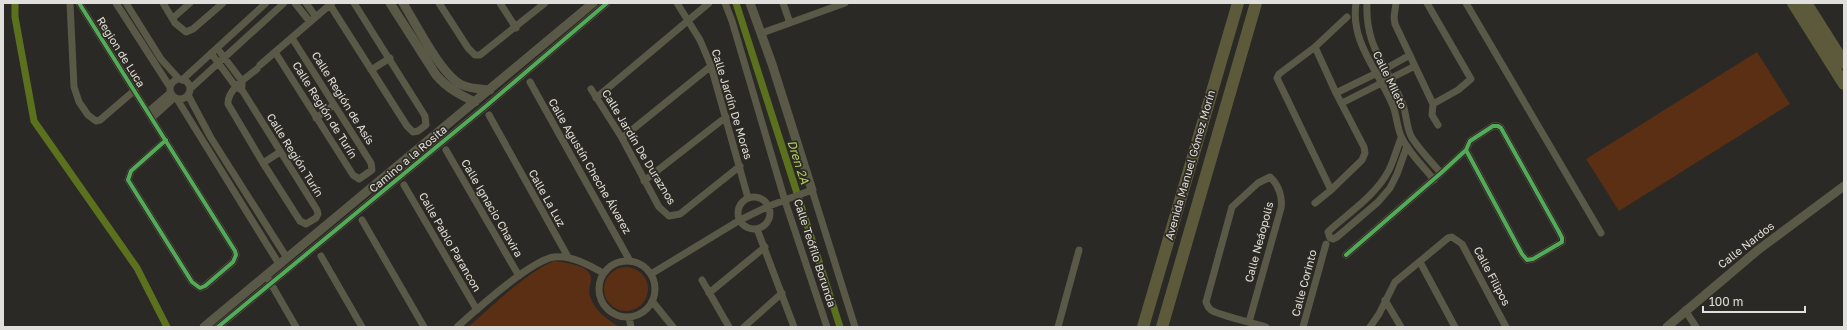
<svg xmlns="http://www.w3.org/2000/svg" width="1847" height="330" viewBox="0 0 1847 330" font-family="'Golos Text',sans-serif">
<style>
.green{fill:#5a2f14}
.lines{fill:none;stroke-linecap:round;stroke-linejoin:round}
.canal{stroke:#5c711e;stroke-width:7}
.minor{stroke:#5a5846;stroke-width:7}
.tertiary{stroke:#5a5846;stroke-width:9}
.primary{stroke:#5d5a3c;stroke-width:12}
.cycleway-casing{stroke:#2d2a23;stroke-width:6}
.cycleway{stroke:#51ab58;stroke-width:4}
.labels{text-anchor:middle;stroke-width:3.5;stroke-linejoin:round;paint-order:stroke}
.street-label{font-size:11px;fill:#e1dfdb;stroke:#2d2a23}
.water-label{font-size:12px;font-style:italic;fill:#b2d35f;stroke:#2d2a23}
</style>
<rect width="100%" height="100%" fill="#2b2925"/>
<path class="green" d="M1757,52L1790,104L1619,211L1586,159Z
M554,261C564,263 590,264 591,278C591,284 588,290 590,296C594,311 608,319 619,327H468C493,306 524,274 554,261Z
M604 289a22 22 0 1 1 44 0a22 22 0 1 1-44 0Z"/>
<g class="lines">
<path class="canal" d="M15,3V17L34,121L137,268L167,327
M736,3L840,327"/>
<path class="minor" d="M70,3L74,87L79,102L88,115L96,121L100,120L135,90
M79,3L235,251L236,255L233,262L205,286L200,288L192,282L128,180L131,171L166,140
M116,3L170,87
M126,3L161,59L179,79
M163,3L175,23L186,32L193,29L223,3
M295,3L310,22
M306,3L316,17
M439,3L468,48L475,55H480L545,3
M500,3L516,28
M677,3L700,40L711,66L748,198
M725,3L732,21L785,201L827,327
M783,3L790,23
M1356,3C1350,43 1379,71 1393,106C1397,116 1397,129 1402,138C1409,153 1424,167 1434,180
M1367,3C1365,49 1388,66 1403,105C1407,116 1406,128 1412,138C1420,150 1431,162 1441,173
M1396,3L1394,17L1395,24L1433,104L1432,115L1438,125
M1427,3L1471,79L1458,90L1433,104
M1466,3L1601,233
M330,5L407,126L413,132L418,131L426,125L425,116L354,3
M173,18L190,3
M762,33L845,3
M217,48L242,81V86
M275,52L353,175L359,179L372,170L371,163L292,38
M211,53L236,87L242,90L317,210L318,214L316,218L306,224L300,221L263,163L228,104C227,90 247,77 257,69
M260,65L332,3
M371,70L390,58
M170 89a10 10 0 1 1 20 0a10 10 0 1 1-20 0Z
M182,80L266,3
M530,82L630,261
M190,89L284,3
M591,89L622,138L659,207L669,216L680,214L740,166
M1336,93L1385,69L1410,55
M188,95L211,138L287,258
M596,98L709,3
M177,99L279,264
M1342,103L1415,66
M148,112L170,93
M489,115L568,257
M152,118L174,98
M316,118L334,105
M622,138L711,66
M1401,138C1397,148 1394,160 1389,170C1376,195 1351,211 1330,230L1328,232L1330,238L1333,239L1337,237L1378,202L1390,188L1397,174L1407,146
M446,150L519,276
M263,163L280,152
M644,181L726,117
M404,185L477,310
M1331,190L1277,78L1279,74L1315,47L1347,17
M738 213a16 16 0 1 1 32 0a16 16 0 1 1-32 0Z
M1315,203L1331,190L1362,160L1365,153L1364,147L1336,93L1315,47
M362,220L424,327
M757,229L794,327
M1346,255L1441,173L1466,150L1470,141L1493,126H1498L1501,128L1559,232L1562,238V242L1533,259L1527,260L1522,254L1466,150
M321,256L362,327
M599 289a28 28 0 1 1 56 0a28 28 0 1 1-56 0Z
M1420,262L1455,327
M651,274L740,220L769,206L812,190L855,327
M266,275L296,327
M702,280L729,327
M709,293L765,247
M1385,300L1401,327
M652,301L673,327
M1685,310L1696,327
M629,317L631,327
M1249,322L1281,208C1283,197 1278,184 1270,177L1258,183L1232,207L1206,302C1207,305 1208,308 1211,310C1221,316 1254,323 1266,327
M218,327L485,107L607,3
M457,327C476,310 531,260 554,257C571,255 589,265 603,273
M744,327L782,293
M1058,327L1079,250
M1303,327L1326,244
M1370,327L1379,314L1395,282L1448,238L1452,237L1462,244L1506,327"/>
<path class="tertiary" d="M390,3L436,75C447,88 460,95 475,102
M403,3C416,24 441,75 462,85C471,89 481,89 490,90
M750,3L772,64L812,190
M204,327L593,3
M1667,327L1758,250L1844,186"/>
<path class="primary" d="M1793,3L1844,84
M1806,3L1844,63
M1143,327L1238,3
M1162,327L1256,3"/>
<defs>
<path id="cycleway" d="M79,3L235,251L236,255L233,262L205,286L200,288L192,282L128,180L131,171L166,140
M1346,255L1441,173L1466,150L1470,141L1493,126H1498L1501,128L1559,232L1562,238V242L1533,259L1527,260L1522,254L1466,150
M218,327L485,107L607,3"/>
</defs>
<use href="#cycleway" class="cycleway-casing"/>
<use href="#cycleway" class="cycleway"/>
</g>
<g class="labels">
<g class="street-label">
<text transform="translate(121 52) rotate(58)" y="4">Region de Luca</text>
<text transform="translate(1390 80) rotate(64)" y="4">Calle Mileto</text>
<text transform="translate(343 98) rotate(58)" y="4">Calle Región de Asís</text>
<text transform="translate(732 104) rotate(73)" y="4">Calle Jardín De Moras</text>
<text transform="translate(325 110) rotate(58)" y="4">Calle Región de Turín</text>
<text transform="translate(639 147) rotate(59)" y="4">Calle Jardín De Duraznos</text>
<text transform="translate(295 155) rotate(58)" y="4">Calle Región Turín</text>
<text transform="translate(408 159) rotate(-40)" y="4">Camino a la Rosita</text>
<text transform="translate(1190 165) rotate(-74)" y="4">Avenida Manuel Gómez Morín</text>
<text transform="translate(590 166) rotate(60)" y="4">Calle Agustín Cheche Álvarez</text>
<text transform="translate(547 198) rotate(61)" y="4">Calle La Luz</text>
<text transform="translate(492 208) rotate(60)" y="4">Calle Ignacio Chavira</text>
<text transform="translate(450 242) rotate(60)" y="4">Calle Pablo Parancon</text>
<text transform="translate(1259 242) rotate(-75)" y="4">Calle Neáopolis</text>
<text transform="translate(1746 245) rotate(-38)" y="4">Calle Nardos</text>
<text transform="translate(815 253) rotate(72)" y="4">Calle Teófilo Borunda</text>
<text transform="translate(1492 276) rotate(62)" y="4">Calle Filipos</text>
<text transform="translate(1304 283) rotate(-75)" y="4">Calle Corinto</text>
</g>
<g class="water-label">
<text transform="translate(798 162) rotate(72)" y="4">Dren 2A</text>
</g>
</g>
<rect width="1847" height="330" fill="none" stroke="#e1dfdb" stroke-width="8"/>
<path d="M1703 306v6h102v-6" fill="none" stroke="#e1dfdb" stroke-width="2"/>
<text x="1709" y="306" font-size="12" fill="#e1dfdb" stroke="#2d2a23" stroke-width="3" paint-order="stroke">100 m</text>
</svg>
